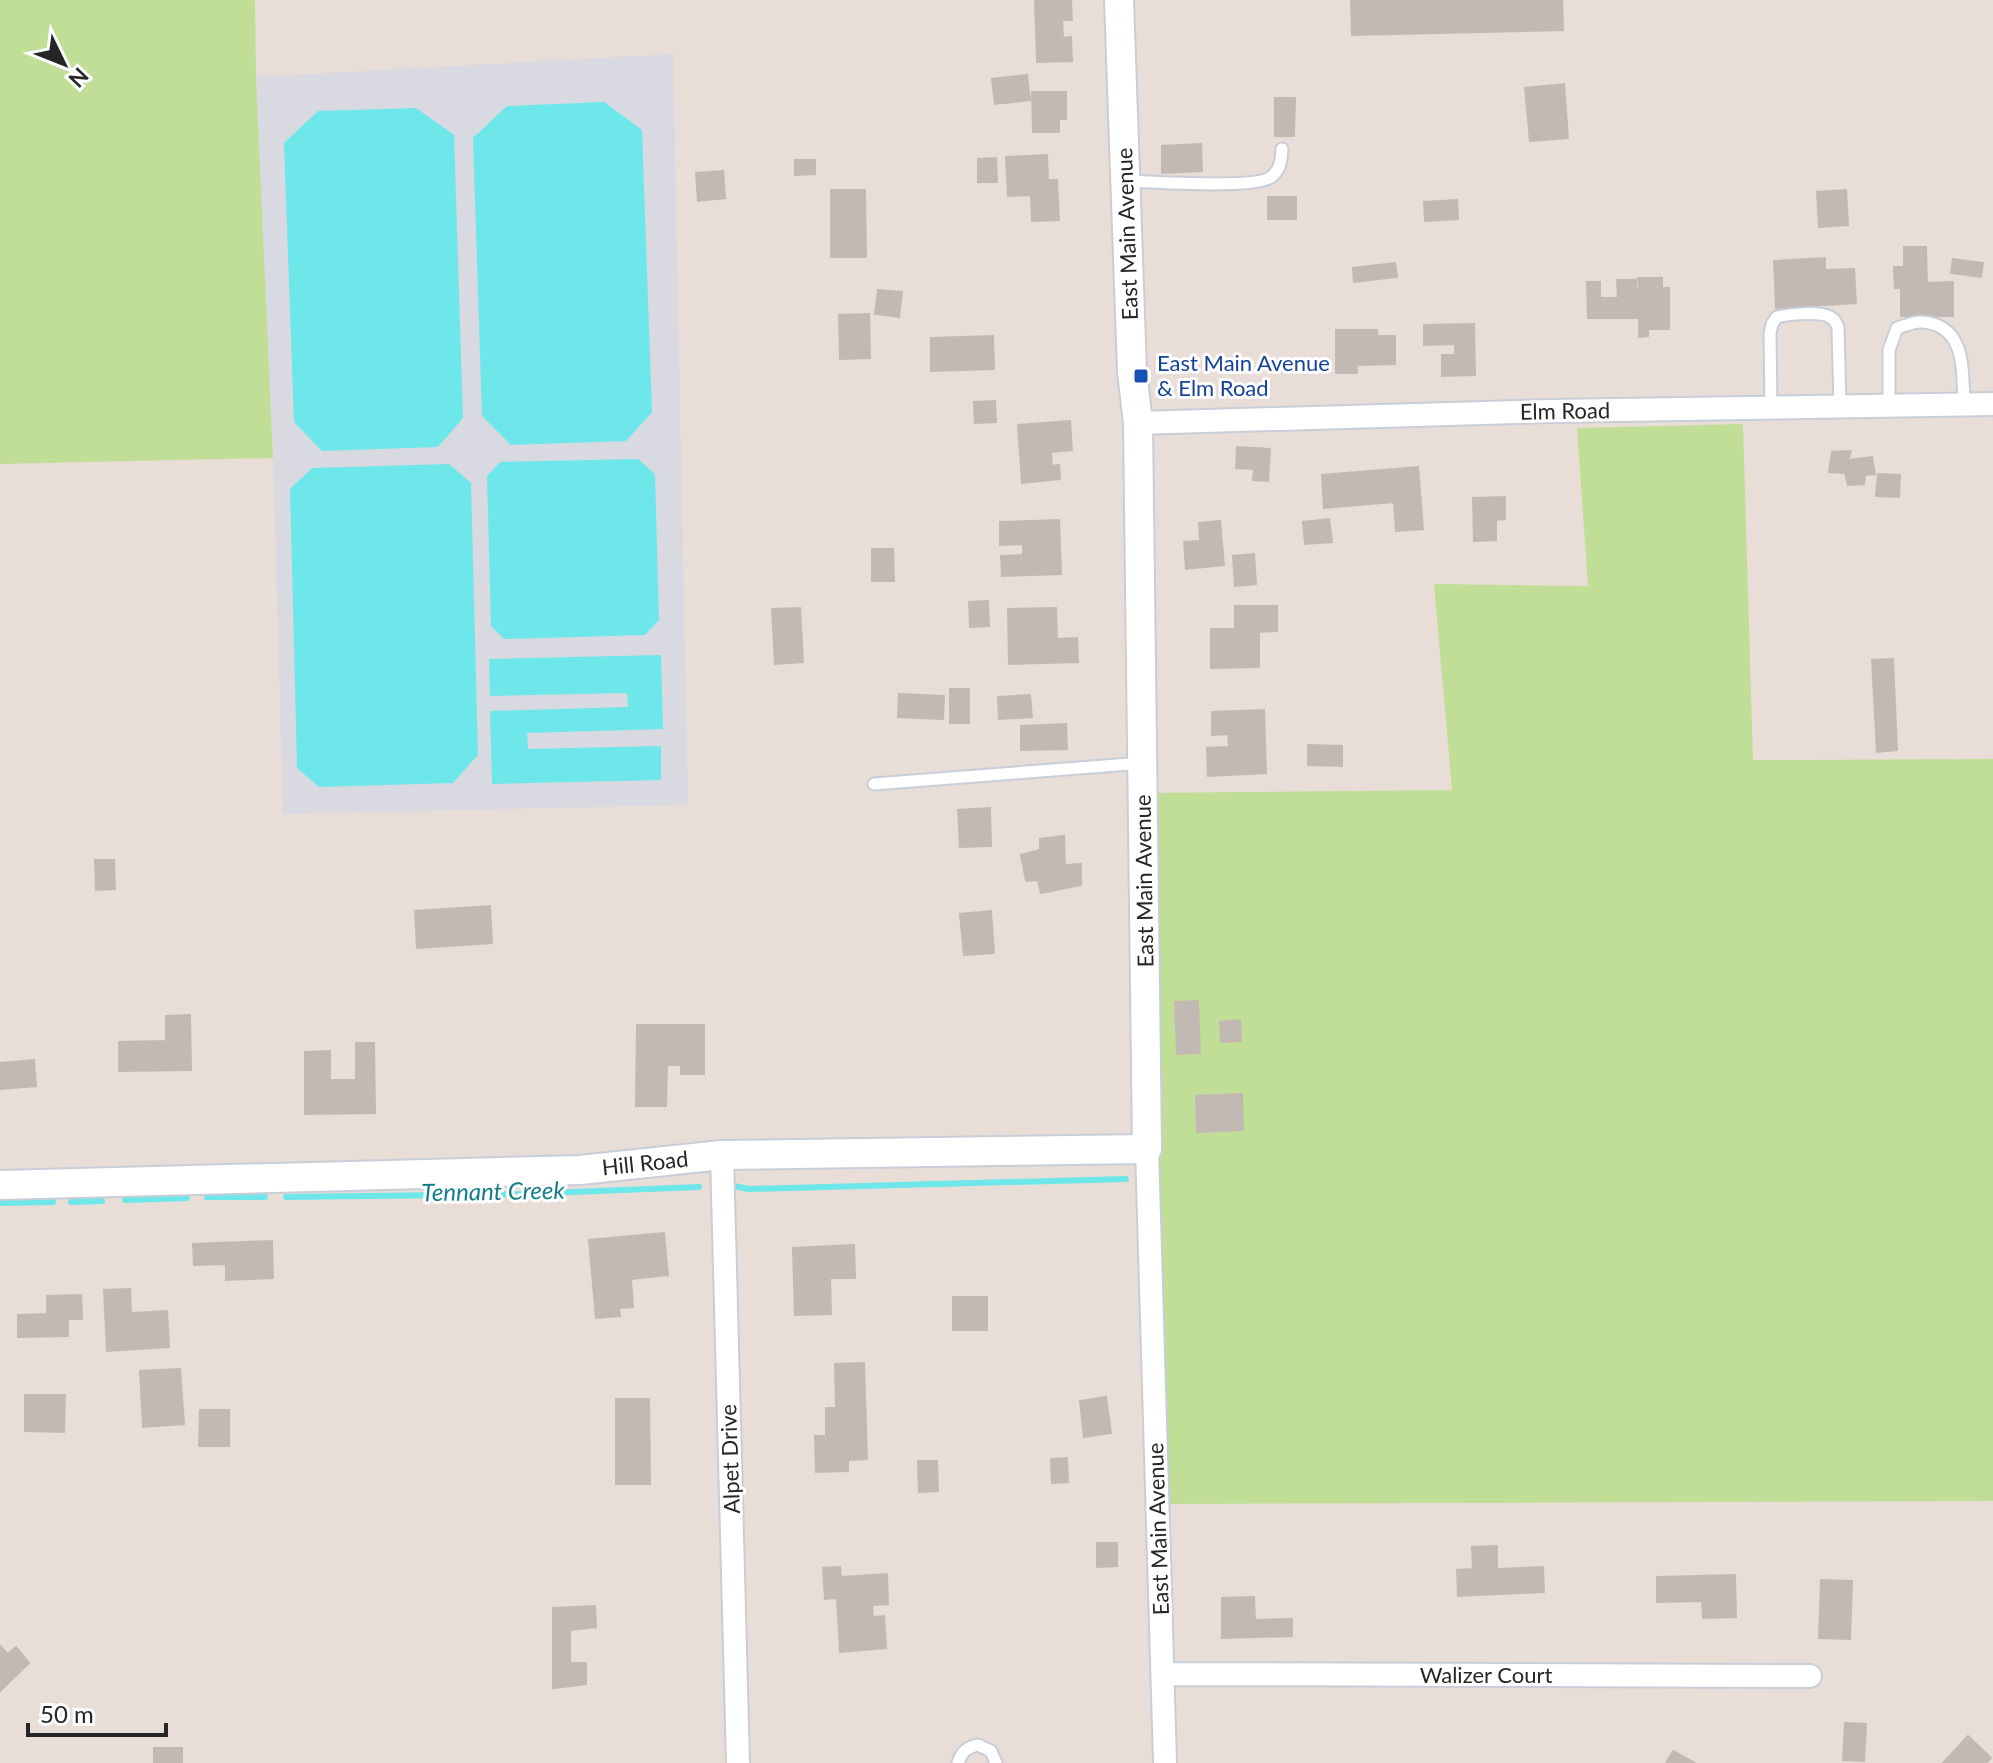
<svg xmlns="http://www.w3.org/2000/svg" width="1993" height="1763" viewBox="0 0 1993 1763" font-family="Lato,sans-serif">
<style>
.industrial{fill:#d9d9e1}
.green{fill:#c1de96}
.water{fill:#6de7e9}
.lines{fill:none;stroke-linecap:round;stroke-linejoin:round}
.stream{stroke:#6de7e9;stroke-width:6}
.building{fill:#c0b9b4;stroke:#c4b9b2;stroke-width:2}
.service-casing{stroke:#c7ced8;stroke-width:15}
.minor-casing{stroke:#c7ced8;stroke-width:26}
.tertiary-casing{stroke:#c7ced8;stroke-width:32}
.service{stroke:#fff;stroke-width:11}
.minor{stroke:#fff;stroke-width:22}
.tertiary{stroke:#fff;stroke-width:28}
.transit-dot{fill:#1a4fb4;stroke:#fff;stroke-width:3}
.labels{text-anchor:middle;stroke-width:6;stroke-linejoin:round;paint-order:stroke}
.street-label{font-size:22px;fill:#262626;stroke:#fff}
.transit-label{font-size:22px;fill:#164399;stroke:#fff;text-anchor:start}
.water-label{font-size:24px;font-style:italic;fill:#127d89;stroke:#fff}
</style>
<rect width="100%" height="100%" fill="#e9ddd8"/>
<path class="industrial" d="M673,54L688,805L283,814L273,458L256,77Z"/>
<path class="green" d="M0,0H255L256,77L273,458L0,464Z
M1743,424L1753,760L1993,759V1501L1164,1504L1159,1160L1150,793L1452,790L1434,584L1588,586L1577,428Z"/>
<path class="water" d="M604,102L642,130L652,412L626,441L511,445L482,416L473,138L507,106Z
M416,108L454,135L463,418L438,447L322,451L294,422L284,143L318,111Z
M638,459L655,474L659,620L645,635L504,639L491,626L487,476L500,462Z
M449,464L471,483L478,755L453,783L319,787L297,768L290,489L312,468Z
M661,655L663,729L527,733L528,749L661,746V780L492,784L490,711L628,707L627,693L490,696L489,659Z"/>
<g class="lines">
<path class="stream" d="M734,1186L749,1189L1126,1179
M207,1197H265
M286,1197L520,1194L699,1187
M125,1200L187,1198
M71,1202L102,1201
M0,1203L53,1202"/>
</g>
<path class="building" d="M1035,0H1071L1072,20H1062L1063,38L1071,37L1072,61L1037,62Z
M1351,0H1562L1563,30L1352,35Z
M1027,75L1030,100L995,104L992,79Z
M1564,84L1568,138L1530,141L1525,88Z
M1032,92H1066V119H1059V132H1033Z
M1275,98H1295L1294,136H1275Z
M1201,144L1202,171L1162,173V146Z
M1047,155L1048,180H1057L1059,220L1032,221L1031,195L1008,196L1006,157Z
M996,158L997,182H978V159Z
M795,160H815V174L795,175Z
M723,171L725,198L698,201L696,173Z
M831,190H865L866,257H831Z
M1846,190L1848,225L1819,227L1817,192Z
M1268,197H1296V219H1268Z
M1457,200L1458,219L1425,221L1424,202Z
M1904,247H1926L1927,283L1953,282V316H1901V288H1895L1894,267H1904Z
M1825,258V270L1854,269L1856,303L1776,308L1774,261Z
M1953,259L1983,263L1981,277L1951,273Z
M1395,263L1397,277L1354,282L1353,268Z
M1638,278H1662V288H1669V329H1648V336L1639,337V318H1588L1587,282H1600V298H1618L1617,280H1636V289H1639Z
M878,290L902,292L899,317L875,314Z
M869,314L870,358L840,359L839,315Z
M1474,324L1475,375L1442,376V355H1455V344L1424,345V325Z
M1336,330H1377V336H1395V364L1357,365V373H1336Z
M993,336L994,369L931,371V338Z
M995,401L996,422L975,423L974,402Z
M1070,421L1072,450L1051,452L1052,466L1059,465L1060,479L1022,483L1018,425Z
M1237,447L1270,449L1268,481L1253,480L1254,469L1236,468Z
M1851,451L1848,460L1872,457L1875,474L1865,475L1864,484L1848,485L1845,473L1829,472L1832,452Z
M1418,467L1423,529L1396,531L1394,502L1324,508L1322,475Z
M1878,474L1900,475L1899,497L1876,496Z
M1505,497V519L1496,520V540L1474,541L1473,498Z
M1329,519L1332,542L1305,544L1303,522Z
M1059,520L1061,574L1002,576L1001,556L1023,555V544L1000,545V522Z
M1220,521L1224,565L1186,569L1184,542L1200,541L1199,523Z
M872,549H893L894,581H872Z
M1254,554L1256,584L1235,586L1233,556Z
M988,601L989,626L970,627L969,602Z
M1235,606H1277V631L1259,632V667L1211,668V629H1235Z
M800,608L803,662L775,664L772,609Z
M1056,608L1057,639L1077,638L1078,662L1009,664L1008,609Z
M1893,659L1897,750L1877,752L1872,660Z
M950,689H969V723H950Z
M899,694L944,696L943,719L898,717Z
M1030,695L1032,717L999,719L998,697Z
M1264,710L1266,773L1208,776L1207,748L1229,747L1228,734L1212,735V712Z
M1066,724L1067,749L1021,750V726Z
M1308,745L1342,746V766L1308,765Z
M990,808L991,846L960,847L958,810Z
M1064,836L1065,865L1081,864V885L1041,893L1038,880L1026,881L1021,855L1040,850V839Z
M95,860H114L115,889L96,890Z
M490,906L492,943L417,948L415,911Z
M991,911L994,953L964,955L960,914Z
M1198,1001L1200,1053L1177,1054L1175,1002Z
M190,1015L191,1070L119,1071V1042L166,1041V1016Z
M1240,1020L1241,1041L1221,1042L1220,1022Z
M637,1025H704V1074H681V1065H667L666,1106H636Z
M356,1043H374L375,1113L305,1114V1052L330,1051V1080H356Z
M34,1060L36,1086L0,1089V1063Z
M1242,1094L1243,1130L1197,1132L1196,1096Z
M664,1233L668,1275L631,1279L633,1307L619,1308L620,1316L596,1318L589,1240Z
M272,1241L273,1278L226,1280V1264L194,1265L193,1244Z
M854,1245L855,1278H830L831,1314L795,1315L793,1248Z
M130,1289L131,1313L167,1311L169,1347L107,1351L104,1290Z
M81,1295L82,1319H68V1336L18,1337V1315L47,1314V1296Z
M953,1297H987V1330H953Z
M864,1363L867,1459L848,1460V1471L816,1472L815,1436H826V1408H836L835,1364Z
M180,1369L184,1424L143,1427L140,1371Z
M25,1395H65L64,1432L25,1431Z
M1106,1397L1111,1433L1084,1437L1080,1401Z
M616,1399H649L650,1484H616Z
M200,1410H229V1446H199Z
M1067,1458L1068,1482L1052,1483L1051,1459Z
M918,1461H937L938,1491L919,1492Z
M1097,1543H1117V1566L1097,1567Z
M1497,1546V1569L1543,1567L1544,1592L1458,1596L1457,1570L1473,1569L1472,1547Z
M840,1567L841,1577L887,1574L888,1604L872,1605L873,1617L884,1616L886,1648L840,1652L837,1598L825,1599L823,1568Z
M1735,1575L1736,1617L1703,1618L1702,1601L1657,1602V1577Z
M1821,1580L1852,1581L1850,1639L1819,1638Z
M1254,1597L1255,1620L1292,1619V1636L1222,1638V1598Z
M595,1606L596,1627L570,1630V1663H586V1684L553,1688V1608Z
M0,1646L8,1654L16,1647L29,1663L0,1691Z
M1845,1723L1866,1724L1864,1761L1843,1760Z
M1968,1736L1991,1758L1986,1763H1943Z
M154,1748H182V1763H154Z
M1673,1751L1695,1763H1666Z"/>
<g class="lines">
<defs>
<path id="service" d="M1126,181C1151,182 1256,189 1271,177C1281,169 1281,161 1282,149
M1889,406V350L1897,328C1904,326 1915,321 1922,322C1967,325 1962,372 1964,404
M1771,408L1770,333L1772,324L1777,317C1789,314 1820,311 1830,317C1835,320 1835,321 1838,327L1840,407
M874,784L1142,763
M958,1763C961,1752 967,1747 978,1745L991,1751L996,1763"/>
<path id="minor" d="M1138,423L1552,411L1993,404
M1147,1149L1165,1763
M722,1155L738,1763
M1163,1674L1810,1676"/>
<path id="tertiary" d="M0,1185L580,1170L722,1155L1147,1149L1138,423L1132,372L1119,0"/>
</defs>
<use href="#service" class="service-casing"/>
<use href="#minor" class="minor-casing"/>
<use href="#tertiary" class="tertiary-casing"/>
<use href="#service" class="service"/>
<use href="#minor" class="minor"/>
<use href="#tertiary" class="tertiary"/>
</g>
<rect class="transit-dot" x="1133" y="368" width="16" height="16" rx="4"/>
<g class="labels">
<g class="street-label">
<text transform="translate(1127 234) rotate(-92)" y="8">East Main Avenue</text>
<text transform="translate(1565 411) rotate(-1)" y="8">Elm Road</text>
<text transform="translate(1144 881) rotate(-91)" y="8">East Main Avenue</text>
<text transform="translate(645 1163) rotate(-6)" y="8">Hill Road</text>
<text transform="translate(730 1459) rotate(-92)" y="8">Alpet Drive</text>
<text transform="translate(1158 1529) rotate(-92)" y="8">East Main Avenue</text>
<text x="1486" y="1683">Walizer Court</text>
</g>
<g class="transit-label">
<text x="1157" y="371">East Main Avenue<tspan x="1157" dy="25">&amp; Elm Road</tspan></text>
</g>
<g class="water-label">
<text transform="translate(493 1192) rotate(-1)" y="8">Tennant Creek</text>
</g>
</g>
<g transform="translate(64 64) rotate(133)" stroke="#ffffff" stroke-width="6" paint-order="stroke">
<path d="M0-6L14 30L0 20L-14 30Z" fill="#262626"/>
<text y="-12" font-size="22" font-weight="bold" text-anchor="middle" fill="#262626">N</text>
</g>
<path d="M28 1723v12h138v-12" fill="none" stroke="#262626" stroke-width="4"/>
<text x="40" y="1723" font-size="24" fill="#262626" stroke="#ffffff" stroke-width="6" paint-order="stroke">50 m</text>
</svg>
